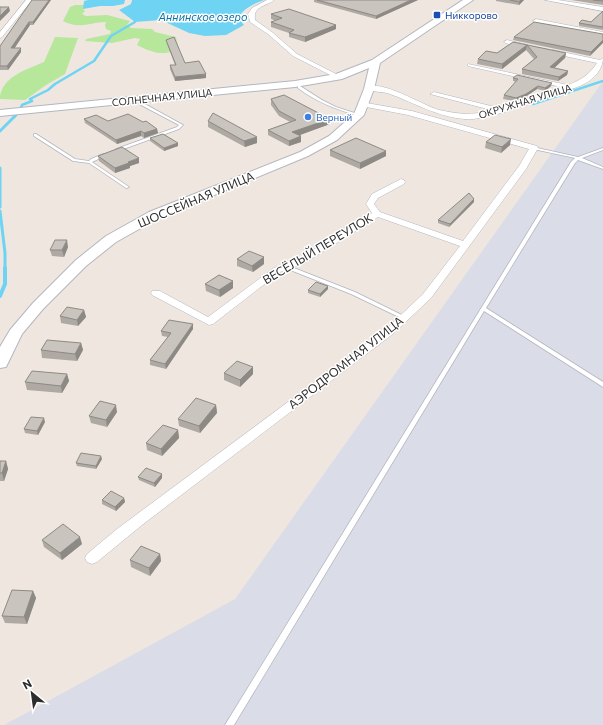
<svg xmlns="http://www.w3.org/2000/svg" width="603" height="725" viewBox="0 0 603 725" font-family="Commissioner,sans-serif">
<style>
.airport{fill:#dadde7}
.green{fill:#b6e79a}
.water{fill:#6fd4f4}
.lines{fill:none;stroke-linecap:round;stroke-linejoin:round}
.stream-far2{stroke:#6fd4f4;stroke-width:2.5}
.stream-far1{stroke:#6fd4f4;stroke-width:3}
.stream{stroke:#6fd4f4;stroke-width:4}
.service-casing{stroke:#b3b6c1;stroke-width:1.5}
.minor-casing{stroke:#b3b6c1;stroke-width:1}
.secondary-casing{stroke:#b3b6c1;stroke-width:2}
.service{fill:#fff;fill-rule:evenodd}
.minor{fill:#fff;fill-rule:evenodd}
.secondary{fill:#fff;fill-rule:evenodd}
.wall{fill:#aea9a3}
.shaded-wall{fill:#8d8985}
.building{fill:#cac4be;stroke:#8d8985}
.transit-dot{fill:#1a4fb4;stroke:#fff;stroke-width:1.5}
.shop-dot{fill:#3f7fe0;stroke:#fff;stroke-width:1.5}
.labels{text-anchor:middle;stroke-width:3;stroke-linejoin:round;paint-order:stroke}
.far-transit-label{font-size:10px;fill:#164399;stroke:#fff;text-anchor:start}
.far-street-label{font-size:10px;fill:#2d2d2d;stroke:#fff}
.far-shop-label{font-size:10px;fill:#366cbe;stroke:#fff;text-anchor:start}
.far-water-label{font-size:11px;font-style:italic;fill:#0874a5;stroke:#fff}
.street-label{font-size:12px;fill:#2d2d2d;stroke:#fff}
</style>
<rect width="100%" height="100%" fill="#efe7df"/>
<path class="airport" d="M603,81V725H4L235,599Z"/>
<path class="green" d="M75,5H84L83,9L85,11L82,14L86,16L107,15L130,21L127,25L131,28L152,29L155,32L176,37L178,47C167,58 150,52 137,45L140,39L135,38L112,43L85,41L86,39L110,34L111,31L106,29L105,25L106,22C90,22 79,30 63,21L70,7Z
M55,37L78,38L65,74L46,85L25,100L0,99C0,77 28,69 44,62Z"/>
<path class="water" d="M88,0H125L124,4L113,6H100L83,9L84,1Z
M132,0H264C253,4 244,8 238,18L244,25L226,35L205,36L189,33L161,20L135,22L119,10L131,4Z"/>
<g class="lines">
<path class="stream-far2" d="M533,104L603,81
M21,108L22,105L32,101L30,99L48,90L55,84L94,61L111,36L135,22
M14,117L17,114"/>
<path class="stream-far1" d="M0,131L15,116
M0,168V207
M0,211L5,253V269"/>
<path class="stream" d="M0,296L5,284V268"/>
<defs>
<path id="service" d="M298,86H300L322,100L336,107L361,115L358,116C336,109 316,102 298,88Z
M139,99H141L143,103L183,125L179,129L118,151H116V149L177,127L179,125L141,105L138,100Z
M34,134H36L75,159L89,161L91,159L103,154H105V156L92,162L129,187L127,188H126L89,163L73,161L34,136Z
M533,147L578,157L603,148V150L582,158L603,167V169L578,160L575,163L486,308L603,382V387L484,311L234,725H225L571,162L575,158L533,149Z
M285,266H289L355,292L408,318L407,319H403L351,294L285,268Z"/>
<path id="minor" d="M26,0H32L2,37L0,38V32Z
M267,0H274C265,7 253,6 255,20L272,32L297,54L340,76V78H336L293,56L268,34L250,22L248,14L252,8Z
M545,0H558L603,7V11Z
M536,19L603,32V36L534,22L533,21Z
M507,40L528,45L529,46L526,48L505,43L504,42Z
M553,50L600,60L603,58C603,69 594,79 584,84C575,89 563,91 553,95C531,103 486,121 465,119C437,117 415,103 390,94C383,91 372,93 367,88C379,78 424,106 439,110C459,114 471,116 491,110L430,94L434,92L499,108L561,87L468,66V64L568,85C581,80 589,75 597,63L551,53L550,52Z
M361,102L412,111L537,146L538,148L526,169L431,298L394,333L142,525L97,562L92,564L87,562L85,558L87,554L117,529L386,329L423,294L460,246L378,217L303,264L280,272L213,324L209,325L152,295L151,293L152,291H160L208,317L274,268L297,260L372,213L366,204L372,194L401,179L404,180L405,182L404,184L378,198L374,204L380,212L463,241L519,166L529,149L408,115L361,106Z"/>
<path id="secondary" d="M463,0H473L380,63L374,89L364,115L337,140L308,156L159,218L116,242L86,266L43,309L22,334L6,367L0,368V347L10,330L33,303L76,260L106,236L149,212L300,152L329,136L354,114L364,89L369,68L342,79L295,87L0,116V110L295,81L336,74L372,60Z"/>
</defs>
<use href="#service" class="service-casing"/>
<use href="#minor" class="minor-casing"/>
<use href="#secondary" class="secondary-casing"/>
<use href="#service" class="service"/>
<use href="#minor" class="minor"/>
<use href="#secondary" class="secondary"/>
</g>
<path class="wall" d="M51,0L33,25H30L14,48H21V52L8,70H0V46Z
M314,0H418L376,19L314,2Z
M496,0H524L519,5L496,1Z
M571,0H603V5Z
M603,11V30L579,26V23L591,22Z
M271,14L336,25V29L305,42L289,37V33L271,27V22L276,21L271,19Z
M603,34L590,56L513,40L514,37Z
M166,40L185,63L206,78L175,81L170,69V65H175L167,44Z
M513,42L566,53L565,58L554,68L568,71L567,75L558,81L522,74V69L534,59L526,50L502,69L477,64L478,59L497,53Z
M513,78L551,86L545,91L537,89L525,97L515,101L503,99L504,95L516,82L513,81Z
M271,99L330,119V124L299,135L301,142L289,146L268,135V130L290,122L279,116L271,105Z
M84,119L108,121L143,122L157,129L158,133L144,138L141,136L117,144L85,123Z
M208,121L257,143L245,147L208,127Z
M150,138L178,143V146L164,151L150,141Z
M486,142L510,145L501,153L485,148Z
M330,150L386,151V156L360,169L330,156Z
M98,156L139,163L130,166V168L115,173L99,161Z
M474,199V202L449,227L438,223V220Z
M68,247L64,257L52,256L50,250Z
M264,257V264L253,272L237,266V259Z
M233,281V288L220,297L206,291L205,284Z
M328,289L320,297L308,293V290Z
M84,310L86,317L78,326L61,323L60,316Z
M193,324V329L166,369L150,365V360L168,337L162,336L161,331Z
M81,343L83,350L77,361L42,358L41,350Z
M224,373L253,374L240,387L224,380Z
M67,374L69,381L62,393L27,390L25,382Z
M216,405L217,413L200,433L179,426L178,419Z
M117,412L107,427L91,423L89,416Z
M45,422L38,435L25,433L24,429Z
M178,430L179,438L162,456L147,450L146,443Z
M102,459L96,469L77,466L76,463Z
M0,461H6L8,469L4,481H0Z
M162,474V478L155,487L139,480L138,477Z
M124,498L125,502L116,511L102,504V500Z
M42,540L82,544L62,560L44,547Z
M160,554L161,561L150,576L131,567L130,560Z
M33,591L36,598L27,624L5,623L2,616Z"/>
<path class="shaded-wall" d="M49,0H51L33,25V22Z
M411,0H418L376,19V16Z
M521,0H524L519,5V2Z
M9,7L10,11L0,21V16Z
M29,22L30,25L12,52L11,48Z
M336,25V29L305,42V37Z
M603,40V43L590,56L591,52Z
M527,45L526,50L502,69V64Z
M21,48V52L8,70L7,66Z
M566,53L565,58L550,72V67Z
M568,71L567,75L558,81L559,77Z
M206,74V78L175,81V77Z
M552,83L551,86L545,91V88Z
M538,86L537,89L525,97L515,101L516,98Z
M330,119V124L292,138V132Z
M157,129L158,133L144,138V133Z
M141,131V136L117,144L116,140Z
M301,136V142L289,146V141Z
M257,137V143L245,147L244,141Z
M511,139L510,145L501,153L502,147Z
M178,143V146L164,151V148Z
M386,151V156L360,169V163Z
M139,158V163L130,166V168L115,173V168L128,162Z
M474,199V202L449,227L450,224Z
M67,240L68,247L64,257L62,250Z
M264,257V264L253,272L252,266Z
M233,281V288L220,297L219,290Z
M328,286V289L320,297V294Z
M84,310L86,317L78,326L77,320Z
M193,324V329L166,369L165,364Z
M81,343L83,350L77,361L75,354Z
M253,367V374L240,387V380Z
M67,374L69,381L62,393L61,386Z
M116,405L117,412L107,427L106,420Z
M216,405L217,413L200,433L199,426Z
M44,418L45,422L38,435L37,431Z
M178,430L179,438L162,456L161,449Z
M101,456L102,459L96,469V466Z
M6,461L8,469L4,481L2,473Z
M162,474V478L155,487L154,483Z
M124,498L125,502L116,511L115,507Z
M80,537L82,544L62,560L60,553Z
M160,554L161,561L150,576L149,568Z
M33,591L36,598L27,624L24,617Z"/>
<path class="building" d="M32,0H49L33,22H29L11,48H21L7,66H0V46Z
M317,0H411L376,16Z
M510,0H521L519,2Z
M593,0H603V1Z
M0,7H9L0,16Z
M289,9L336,25L305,37L289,33L294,30L271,22L282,18L271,14Z
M603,11V27L579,23L582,20L591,22Z
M534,22L603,34V40L591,52L514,37Z
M174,37L185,63L199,61L206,74L175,77L170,65H176L166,40Z
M513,42L566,53L550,67L568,71L559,77L522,69L537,57L527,45L502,64L478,59L486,51L497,53Z
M517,75L552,83L545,88L538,86L526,94L516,98L504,95L518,79L513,78Z
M284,95L330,119L292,132L301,136L289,141L268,130L296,120L279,111L271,99Z
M213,113L257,137L244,141L208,121Z
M128,114L143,122L146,121L157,129L144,133L141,131L116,140L84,119L96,115L108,121Z
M163,134L178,143L164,148L150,138Z
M495,135L511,139L502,147L486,142Z
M356,138L386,151L360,163L330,150Z
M122,147L139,158L128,162L129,163L115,168L98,156Z
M469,193L474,199L450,224L438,220Z
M55,240H67L62,250H50Z
M249,251L264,257L252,266L237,259Z
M219,275L233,281L219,290L205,284Z
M316,282L328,286L320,294L308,290Z
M67,307L84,310L77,320L60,316Z
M169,320L193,324L165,364L150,360L171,333L161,331Z
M47,340L81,343L75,354L41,350Z
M237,361L253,367L240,380L224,373Z
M32,371L67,374L61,386L25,382Z
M196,398L216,405L199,426L178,419Z
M100,401L116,405L106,420L89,416Z
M31,417L44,418L37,431L24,429Z
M163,425L178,430L161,449L146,443Z
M81,453L101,456L96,466L76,463Z
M0,461H6L2,473H0Z
M146,468L162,474L154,483L138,477Z
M111,491L124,498L115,507L102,500Z
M63,524L80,537L60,553L42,540Z
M141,546L160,554L149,568L130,560Z
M12,590L33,591L24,617L2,616Z"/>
<rect class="transit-dot" x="433" y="11" width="8" height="8" rx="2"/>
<circle class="shop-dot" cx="308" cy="117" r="4"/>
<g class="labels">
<g class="far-transit-label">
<text x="445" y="19">Никкорово</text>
</g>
<g class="far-street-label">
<text transform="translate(162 97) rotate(-6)" y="4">СОЛНЕЧНАЯ УЛИЦА</text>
<text transform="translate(525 101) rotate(-17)" y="4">ОКРУЖНАЯ УЛИЦА</text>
</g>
<g class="far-shop-label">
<text x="316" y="121">Верный</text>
</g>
<g class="far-water-label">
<text x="203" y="21">Аннинское озеро</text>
</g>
<g class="street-label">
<text transform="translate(196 200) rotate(-23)" y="4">ШОССЕЙНАЯ УЛИЦА</text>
<text transform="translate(318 249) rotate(-31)" y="4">ВЕСЁЛЫЙ ПЕРЕУЛОК</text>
<text transform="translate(346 363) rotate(-38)" y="4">АЭРОДРОМНАЯ УЛИЦА</text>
</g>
</g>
<g transform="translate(32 693) rotate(331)" stroke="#ffffff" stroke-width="3" paint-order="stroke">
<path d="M0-3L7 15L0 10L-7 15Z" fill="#2d2d2d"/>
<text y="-6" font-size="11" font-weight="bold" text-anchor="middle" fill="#2d2d2d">N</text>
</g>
</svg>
